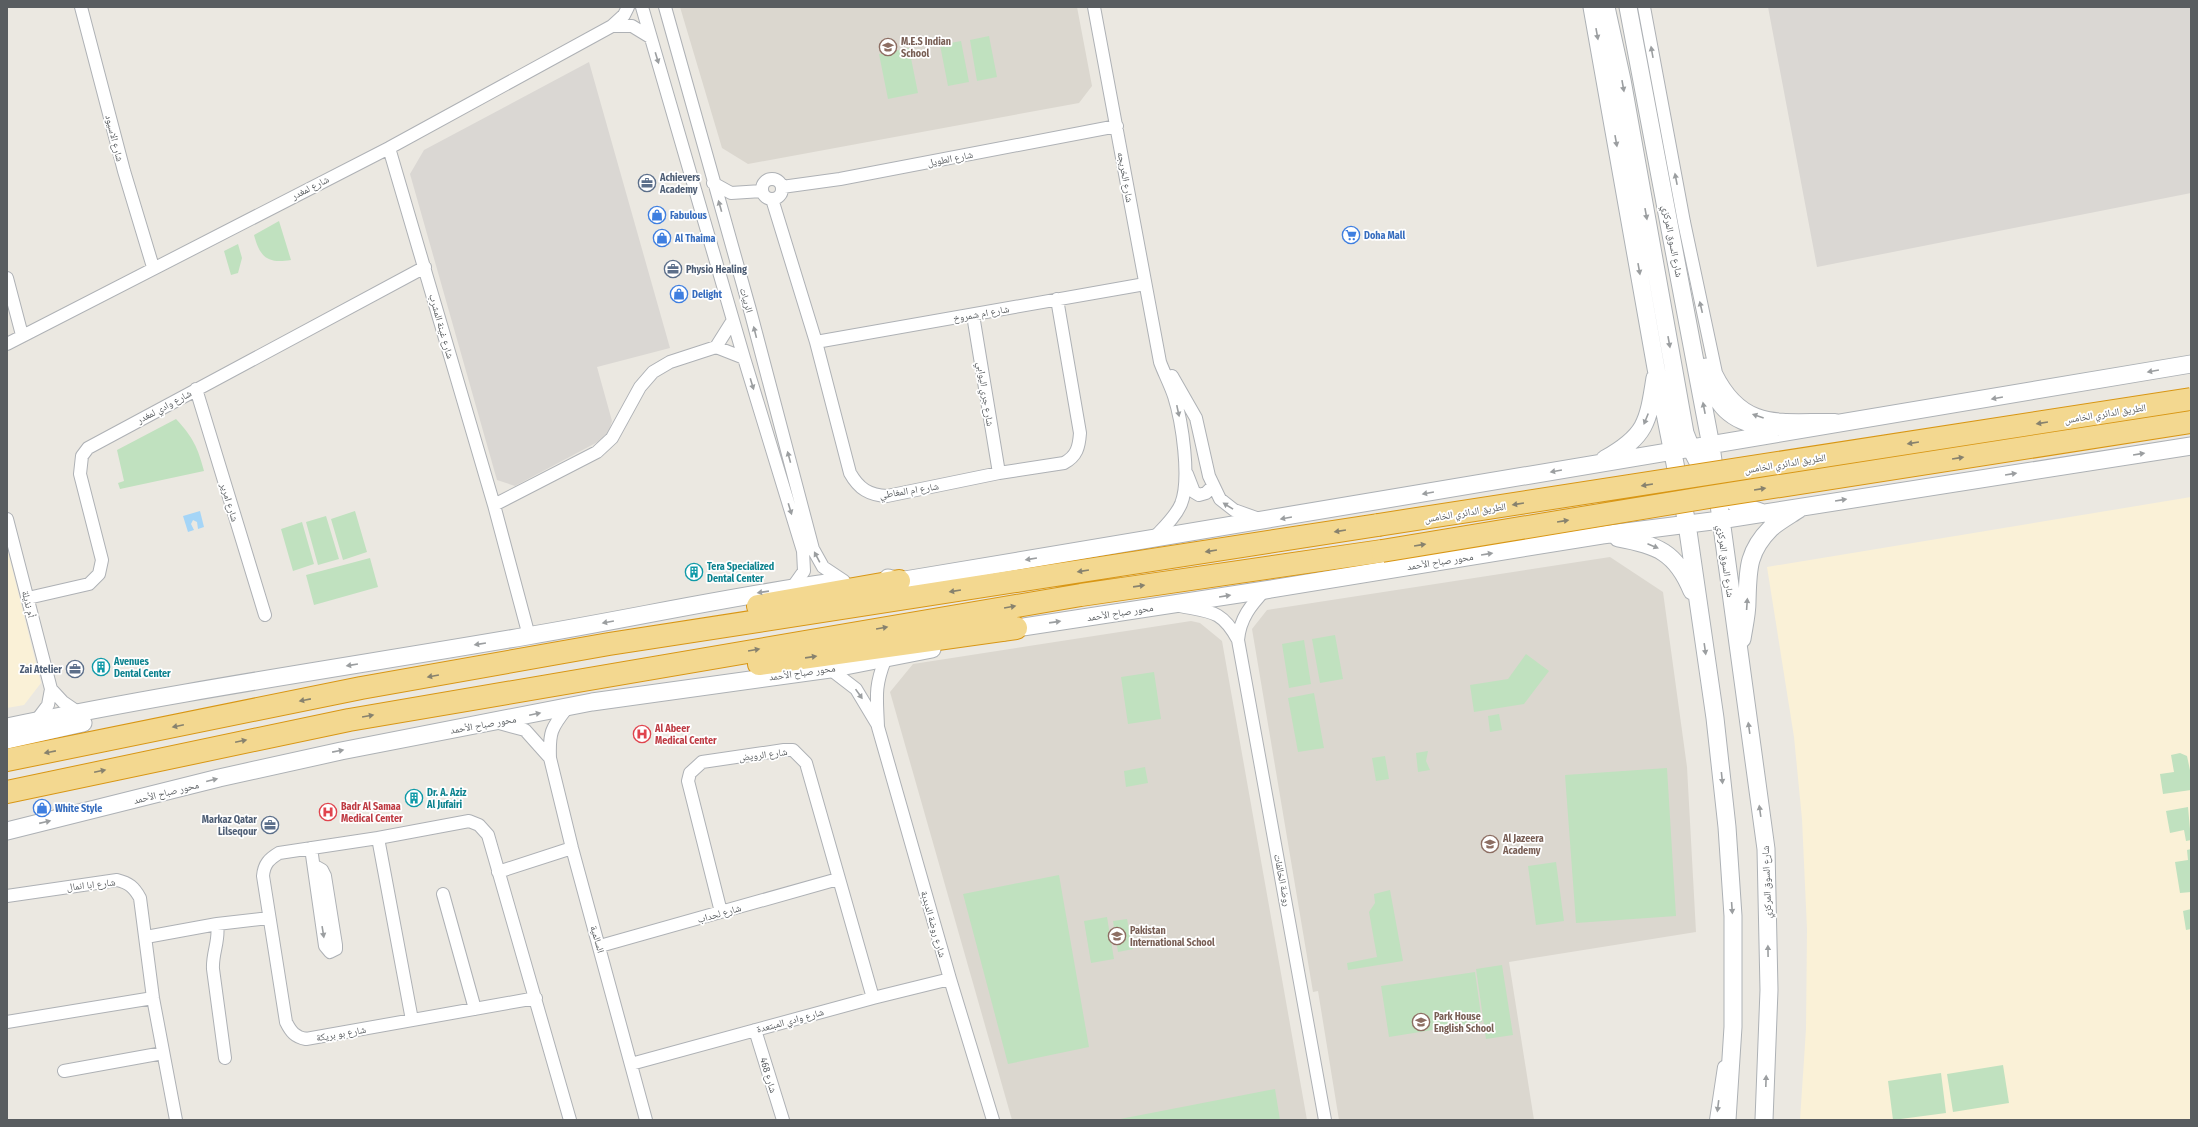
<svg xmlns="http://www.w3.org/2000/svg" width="2198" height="1127" viewBox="0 0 2198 1127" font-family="'Fira Sans Condensed','Noto Naskh Arabic',sans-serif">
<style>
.commercial{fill:#faf1d7}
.industrial{fill:#dad7d3}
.education{fill:#dbd7cf}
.green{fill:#c0e1bf}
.water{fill:#a5d5f7}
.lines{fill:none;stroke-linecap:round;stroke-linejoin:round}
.street-casing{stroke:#aeb1b5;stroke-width:14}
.secondary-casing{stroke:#adb1b5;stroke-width:19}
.highway-casing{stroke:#d89614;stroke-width:24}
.street{stroke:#fff;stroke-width:12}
.secondary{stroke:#fff;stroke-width:17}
.highway{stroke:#f3d890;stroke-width:22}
.highway-bridge-casing{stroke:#d89614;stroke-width:24;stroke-linecap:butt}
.highway-bridge{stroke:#f3d890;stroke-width:22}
.oneway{fill:#9b9ea0}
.oneway2{fill:#87826e}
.labels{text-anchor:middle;stroke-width:3.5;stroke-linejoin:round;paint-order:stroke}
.education-label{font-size:10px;font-weight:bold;fill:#785e54;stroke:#fff;text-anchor:start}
.street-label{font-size:10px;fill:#595d60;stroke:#fff}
.service-label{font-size:10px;font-weight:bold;fill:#4e5e75;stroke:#fff;text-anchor:start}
.shop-label{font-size:10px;font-weight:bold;fill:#366cbe;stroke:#fff;text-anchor:start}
.culture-label{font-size:10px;font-weight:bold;fill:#0d838f;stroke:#fff;text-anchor:start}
.health-label{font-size:10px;font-weight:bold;fill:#be3a42;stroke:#fff;text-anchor:start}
</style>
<rect width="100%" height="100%" fill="#ebe8e1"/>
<path class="commercial" d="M2191,497V1120H1800L1806,1029L1807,929L1802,819L1794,737L1767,567Z
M7,548L41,683L24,705L7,708Z"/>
<path class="industrial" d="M1768,7H2191V193L1817,267Z
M589,62L670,348L597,367L612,421L607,437L515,486L497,480L410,174L424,150Z"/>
<path class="education" d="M680,7H1077L1092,86L1079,103L748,164L722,148Z
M1610,557L1663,592L1687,767L1696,932L1509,962L1534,1120H1339L1318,991L1313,992L1252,629L1267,610Z
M1191,621L1200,623L1222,641L1307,1120H1012L890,692L913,664Z"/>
<path class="green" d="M989,36L997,77L977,81L970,40Z
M961,41L969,82L948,86L940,45Z
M909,48L918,93L888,99L879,54Z
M279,221L291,260C267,264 260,257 254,235Z
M238,244L242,258L238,273L231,275L224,251Z
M176,419C193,437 198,448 204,471L120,489L118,483L124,481L117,450Z
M355,511L367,552L343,560L331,519Z
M326,516L339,559L318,565L306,522Z
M302,522L314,564L293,571L281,529Z
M370,558L378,587L314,605L306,575Z
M1335,635L1343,679L1320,683L1312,639Z
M1304,640L1311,684L1289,688L1282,644Z
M1526,654L1549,671L1524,704L1474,712L1470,685L1508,679Z
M1154,672L1161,719L1128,724L1121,677Z
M1314,693L1324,748L1298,752L1288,698Z
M1499,714L1502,730L1490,732L1488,716Z
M1428,751L1426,761L1430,770L1418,772L1416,753Z
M2180,753L2187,756L2191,775V790L2163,794L2160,774L2174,772L2171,755Z
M1385,756L1389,779L1376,781L1372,758Z
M1145,767L1148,783L1126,787L1124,771Z
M1667,768L1676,916L1576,923L1565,775Z
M2188,807L2191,840L2186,841L2184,830L2170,833L2166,811Z
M2191,849V892L2180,893L2175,862L2188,860L2187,850Z
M1556,862L1564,921L1536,925L1528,866Z
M1059,875L1089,1047L1008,1064L963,894Z
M1390,890L1403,961L1348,970L1347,963L1377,957L1369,912L1375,903L1374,894Z
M2191,909V929L2186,930L2183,911Z
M1107,917L1114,959L1091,963L1084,921Z
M1127,919L1133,949L1118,952L1113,921Z
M1502,965L1513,1035L1486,1039L1476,969Z
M1475,972L1482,1022L1389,1037L1381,986Z
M2003,1065L2009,1103L1953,1112L1947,1074Z
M1941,1073L1946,1113L1893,1120L1888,1081Z
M1275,1089L1280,1120H1115Z"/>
<path class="water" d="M200,511L204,527L198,529L197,522L193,520L191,524L194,530L188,532L183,516Z"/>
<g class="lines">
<defs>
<path id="street" d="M81,7L124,171L153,267
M642,7L744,358L803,551L804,571L792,588
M665,7L750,310L813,549L823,567L844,581
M1094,7L1160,362C1164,373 1170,384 1174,396C1182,421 1191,479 1181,504C1175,518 1162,529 1152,540
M1644,7L1684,222L1716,373C1744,430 1781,419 1835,420
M612,26H632L650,37
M389,148L494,505L529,636
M762 189a10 10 0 1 1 20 0a10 10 0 1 1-20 0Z
M713,183L731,193L762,191
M782,187L840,179L1117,126
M772,199L816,342L850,473C859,489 869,495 887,496L999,473L1064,463C1077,456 1079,447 1080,433L1057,299
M7,278L22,335
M973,315L999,473
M816,342L1145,284
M7,344L389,148L612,26L624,15L628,7
M716,347L733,320
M1172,376L1196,418L1209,476L1220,499L1234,510L1262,520
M196,389L265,615
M1187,474L1194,492L1199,495L1206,493L1213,486
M494,505L597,452L612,438L640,387L653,372L670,362L716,347L744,358
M7,519L51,689L48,705L36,721
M1265,590C1251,605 1240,618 1238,640L1325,1120
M28,598L89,584L99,574L102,560L80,474L82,456L88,448L425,267
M1180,606C1211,612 1222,610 1238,640
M885,660C874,688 877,698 878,727L950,979L993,1120
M830,669L856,689L877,724
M51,689L63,702L79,713
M567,708C551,728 549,733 550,758L572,848L646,1120
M499,723L525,730L550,758
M378,838L412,1020
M311,848L325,946L330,952L336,949V945L325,876L322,870L315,866
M498,872L572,848
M443,894L475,1009
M7,896L117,880C129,883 134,887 140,898L153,998L176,1120
M721,912L688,781L690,773L702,762L784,750H793L806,763L873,998
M217,924C220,940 212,953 213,969L225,1058
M146,937L217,924L269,918
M600,946L838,879
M536,998L306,1039C295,1037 291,1032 286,1022L263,876C264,864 269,859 279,853L378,838L469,821L479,825L488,835L570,1120
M7,1022L153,998
M755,1030L783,1120
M631,1064L873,998L950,979
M64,1071L163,1053
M1716,1120L1724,1067"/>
<path id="secondary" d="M1592,7L1656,368L1687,524L1715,718L1727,827L1733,916V1027L1727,1120
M1606,7L1622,80L1685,433C1695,460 1709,487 1734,502C1742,507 1752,509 1760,512
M1628,7L1711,446L1766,849L1769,990L1764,1120
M1706,367C1709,375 1711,385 1715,394C1726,419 1755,429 1781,427
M1605,459C1646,436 1648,423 1655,378
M1618,538C1657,545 1676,552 1692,591
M888,578L899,581C1330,510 1761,439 2191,364
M1004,632L1016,628L1265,590L1602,535L1720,520L2191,446
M1742,639C1744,626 1747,614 1747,602C1748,570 1747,552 1771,528C1779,521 1790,515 1799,509
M7,727C179,691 353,666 527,636C629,619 731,596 834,582
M7,740L83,723
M7,831L219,778L341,751L592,702L830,669L932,649"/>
<path id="highway" d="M758,606L899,581
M759,664L1016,628
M7,760L361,688L609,644L1378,525
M7,792L349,720L1081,595L1382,551"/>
</defs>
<use href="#street" class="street-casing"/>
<use href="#secondary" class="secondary-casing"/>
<use href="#highway" class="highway-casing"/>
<use href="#street" class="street"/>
<use href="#secondary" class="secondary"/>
<use href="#highway" class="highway"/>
<defs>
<path id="highway-bridge" d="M1378,525L2191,399
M1382,551L1709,497L2191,422"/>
</defs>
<use href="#highway-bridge" class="highway-bridge-casing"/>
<use href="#highway-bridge" class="highway-bridge"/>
</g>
<defs><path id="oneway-solid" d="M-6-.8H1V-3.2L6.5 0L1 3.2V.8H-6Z"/></defs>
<g class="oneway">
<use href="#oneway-solid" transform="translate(1597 34) rotate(80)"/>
<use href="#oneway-solid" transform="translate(1652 52) rotate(-100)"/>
<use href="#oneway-solid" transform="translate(657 58) rotate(73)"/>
<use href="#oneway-solid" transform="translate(1623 86) rotate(80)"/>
<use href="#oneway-solid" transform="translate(1616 141) rotate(80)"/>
<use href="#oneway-solid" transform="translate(1676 179) rotate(-101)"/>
<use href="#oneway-solid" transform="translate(720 206) rotate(-106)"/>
<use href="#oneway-solid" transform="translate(1646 214) rotate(80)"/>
<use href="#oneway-solid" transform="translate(1639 269) rotate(80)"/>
<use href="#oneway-solid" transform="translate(1701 307) rotate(-103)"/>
<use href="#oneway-solid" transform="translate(755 332) rotate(-104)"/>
<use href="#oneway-solid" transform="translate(1669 342) rotate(80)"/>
<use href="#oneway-solid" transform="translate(2153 371) rotate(170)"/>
<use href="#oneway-solid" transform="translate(752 384) rotate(73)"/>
<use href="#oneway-solid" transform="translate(1997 398) rotate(170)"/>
<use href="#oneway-solid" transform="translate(1704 408) rotate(-101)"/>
<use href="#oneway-solid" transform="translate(1178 411) rotate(78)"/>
<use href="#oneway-solid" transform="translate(1758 416) rotate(-161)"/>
<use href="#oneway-solid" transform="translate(1646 419) rotate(112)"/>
<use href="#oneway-solid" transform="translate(2139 454) rotate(-9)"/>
<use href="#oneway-solid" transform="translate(789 457) rotate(-105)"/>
<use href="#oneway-solid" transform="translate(1556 471) rotate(170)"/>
<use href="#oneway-solid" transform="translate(2011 474) rotate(-9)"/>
<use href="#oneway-solid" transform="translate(1428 493) rotate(170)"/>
<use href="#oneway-solid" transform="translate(1841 500) rotate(-9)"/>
<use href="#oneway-solid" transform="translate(1228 506) rotate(-148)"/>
<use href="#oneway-solid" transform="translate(790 509) rotate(73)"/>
<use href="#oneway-solid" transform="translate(1286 518) rotate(170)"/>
<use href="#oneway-solid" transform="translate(1653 546) rotate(23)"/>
<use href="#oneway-solid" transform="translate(1487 554) rotate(-9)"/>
<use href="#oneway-solid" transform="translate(817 557) rotate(-118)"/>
<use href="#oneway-solid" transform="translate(1031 559) rotate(171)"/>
<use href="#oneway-solid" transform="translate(763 592) rotate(172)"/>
<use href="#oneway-solid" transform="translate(1225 596) rotate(-9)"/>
<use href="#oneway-solid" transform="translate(1747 604) rotate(-86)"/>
<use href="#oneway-solid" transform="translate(608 622) rotate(170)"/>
<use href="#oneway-solid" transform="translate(1055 622) rotate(-8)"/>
<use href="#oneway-solid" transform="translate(480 644) rotate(171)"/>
<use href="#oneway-solid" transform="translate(1705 649) rotate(82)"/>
<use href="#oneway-solid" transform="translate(352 665) rotate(171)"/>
<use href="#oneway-solid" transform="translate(859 694) rotate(55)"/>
<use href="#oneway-solid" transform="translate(535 714) rotate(-12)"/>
<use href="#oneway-solid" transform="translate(1749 728) rotate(-98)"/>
<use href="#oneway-solid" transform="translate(338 751) rotate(-11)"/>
<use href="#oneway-solid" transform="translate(1722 778) rotate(84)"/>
<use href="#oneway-solid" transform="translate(212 780) rotate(-14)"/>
<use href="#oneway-solid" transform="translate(1760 811) rotate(-98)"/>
<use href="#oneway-solid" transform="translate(45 822) rotate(-13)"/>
<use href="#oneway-solid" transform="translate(1732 908) rotate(86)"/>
<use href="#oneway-solid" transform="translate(323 932) rotate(81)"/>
<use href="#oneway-solid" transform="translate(1768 951) rotate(-91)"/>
<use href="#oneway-solid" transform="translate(1766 1081) rotate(-88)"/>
<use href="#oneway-solid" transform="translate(1718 1106) rotate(97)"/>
</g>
<g class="oneway2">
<use href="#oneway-solid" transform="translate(2042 423) rotate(171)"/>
<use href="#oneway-solid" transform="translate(1913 443) rotate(171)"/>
<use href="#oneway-solid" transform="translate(1958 458) rotate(-9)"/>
<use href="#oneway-solid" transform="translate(1647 485) rotate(171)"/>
<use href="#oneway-solid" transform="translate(1760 489) rotate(-9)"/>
<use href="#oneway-solid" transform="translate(1518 504) rotate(171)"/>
<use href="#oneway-solid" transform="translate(1563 521) rotate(-9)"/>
<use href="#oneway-solid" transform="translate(1340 531) rotate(171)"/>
<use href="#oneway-solid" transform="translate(1420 545) rotate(-9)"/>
<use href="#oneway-solid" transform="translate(1211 551) rotate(171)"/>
<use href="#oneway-solid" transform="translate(1083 571) rotate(171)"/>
<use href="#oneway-solid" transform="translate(1139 586) rotate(-8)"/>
<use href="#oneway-solid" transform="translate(955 591) rotate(171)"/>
<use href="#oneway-solid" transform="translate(1010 607) rotate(-10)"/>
<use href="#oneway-solid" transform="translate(882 628) rotate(-10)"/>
<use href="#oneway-solid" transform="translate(754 650) rotate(-10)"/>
<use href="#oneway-solid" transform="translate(811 657) rotate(-8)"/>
<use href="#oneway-solid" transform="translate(433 676) rotate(170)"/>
<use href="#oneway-solid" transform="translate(305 700) rotate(169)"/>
<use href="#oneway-solid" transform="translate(368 716) rotate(-10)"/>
<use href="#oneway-solid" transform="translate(178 726) rotate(168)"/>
<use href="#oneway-solid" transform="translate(241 741) rotate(-12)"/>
<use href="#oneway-solid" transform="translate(50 752) rotate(169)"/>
<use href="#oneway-solid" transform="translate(100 771) rotate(-12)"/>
</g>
<defs>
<symbol id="school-ring" viewBox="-11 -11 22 22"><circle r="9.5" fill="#fff" stroke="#8d6e63" stroke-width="1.5"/><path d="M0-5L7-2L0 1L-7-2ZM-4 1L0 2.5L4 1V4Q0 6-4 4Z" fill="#8d6e63"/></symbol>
<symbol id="office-ring" viewBox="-11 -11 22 22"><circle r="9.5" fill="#fff" stroke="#5c6f8a" stroke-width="1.5"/><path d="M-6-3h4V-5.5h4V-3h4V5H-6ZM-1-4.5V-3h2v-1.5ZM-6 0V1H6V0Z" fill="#5c6f8a"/></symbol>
<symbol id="shop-ring" viewBox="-11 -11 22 22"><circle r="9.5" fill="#fff" stroke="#3f7fe0" stroke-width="1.5"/><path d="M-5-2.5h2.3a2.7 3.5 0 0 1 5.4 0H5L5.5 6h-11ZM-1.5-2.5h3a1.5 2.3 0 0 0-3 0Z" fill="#3f7fe0"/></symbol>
<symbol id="supermarket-ring" viewBox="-11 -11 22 22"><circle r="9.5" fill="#fff" stroke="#3f7fe0" stroke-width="1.5"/><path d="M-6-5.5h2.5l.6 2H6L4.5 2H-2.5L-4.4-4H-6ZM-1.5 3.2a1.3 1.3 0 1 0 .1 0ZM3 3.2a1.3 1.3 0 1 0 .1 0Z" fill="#3f7fe0"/></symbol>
<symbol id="building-ring" viewBox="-11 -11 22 22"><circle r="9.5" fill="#fff" stroke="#0f9aa8" stroke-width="1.5"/><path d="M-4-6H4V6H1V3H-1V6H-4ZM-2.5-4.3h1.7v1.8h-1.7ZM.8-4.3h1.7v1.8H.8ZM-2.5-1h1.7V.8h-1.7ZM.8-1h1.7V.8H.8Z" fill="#0f9aa8"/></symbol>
<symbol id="hospital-ring" viewBox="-11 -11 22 22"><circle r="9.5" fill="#fff" stroke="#e0444e" stroke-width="1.5"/><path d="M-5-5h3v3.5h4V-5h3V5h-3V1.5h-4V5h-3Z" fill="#e0444e"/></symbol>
</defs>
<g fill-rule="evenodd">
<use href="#school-ring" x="878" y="37" width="20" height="20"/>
<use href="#office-ring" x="637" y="173" width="20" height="20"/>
<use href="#shop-ring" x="647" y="205" width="20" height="20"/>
<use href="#supermarket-ring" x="1341" y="225" width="20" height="20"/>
<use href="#shop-ring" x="652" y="228" width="20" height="20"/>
<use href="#office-ring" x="663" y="259" width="20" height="20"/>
<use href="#shop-ring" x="669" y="284" width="20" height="20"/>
<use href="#building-ring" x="684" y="562" width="20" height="20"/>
<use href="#building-ring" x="91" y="657" width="20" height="20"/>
<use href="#office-ring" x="65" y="659" width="20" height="20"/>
<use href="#hospital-ring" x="632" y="724" width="20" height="20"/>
<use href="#building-ring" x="404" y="788" width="20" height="20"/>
<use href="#shop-ring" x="32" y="798" width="20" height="20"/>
<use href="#hospital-ring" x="318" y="802" width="20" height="20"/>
<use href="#office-ring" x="260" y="815" width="20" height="20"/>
<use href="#school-ring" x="1480" y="834" width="20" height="20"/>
<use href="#school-ring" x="1107" y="926" width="20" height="20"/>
<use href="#school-ring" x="1411" y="1012" width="20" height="20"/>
</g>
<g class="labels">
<g class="education-label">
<text x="901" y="45">M.E.S Indian<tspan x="901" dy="12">School</tspan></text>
<text x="1503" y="842">Al Jazeera<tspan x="1503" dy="12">Academy</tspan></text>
<text x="1130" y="934">Pakistan<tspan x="1130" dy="12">International School</tspan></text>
<text x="1434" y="1020">Park House<tspan x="1434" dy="12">English School</tspan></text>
</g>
<g class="street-label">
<text transform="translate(115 138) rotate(76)" y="4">شارع الاسيود</text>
<text transform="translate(950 158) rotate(-11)" y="4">شارع الطويل</text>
<text transform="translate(1126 177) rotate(80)" y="4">شارع الخريجه</text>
<text transform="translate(310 187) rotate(-27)" y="4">شارع لمغدر</text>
<text transform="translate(1673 241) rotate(79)" y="4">شارع السوق المركزي</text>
<text transform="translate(747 300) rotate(74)" y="4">الربيات</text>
<text transform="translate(981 313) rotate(-10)" y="4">شارع ام شمروخ</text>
<text transform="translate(442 326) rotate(74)" y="4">شارع غينة المشرب</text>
<text transform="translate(986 394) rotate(81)" y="4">شارع جري اليوابي</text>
<text transform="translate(164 406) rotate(-28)" y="4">شارع وادي لمغدر</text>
<text transform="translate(2105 413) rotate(-9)" y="4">الطريق الدائري الخامس</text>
<text transform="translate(1785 463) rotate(-9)" y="4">الطريق الدائري الخامس</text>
<text transform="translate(909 490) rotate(-9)" y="4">شارع ام المغاطي</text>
<text transform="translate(230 502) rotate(73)" y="4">شارع امرير</text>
<text transform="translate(1465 512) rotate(-9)" y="4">الطريق الدائري الخامس</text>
<text transform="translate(1440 561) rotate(-9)" y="4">محور صباح الأحمد</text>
<text transform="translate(1726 561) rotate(82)" y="4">شارع السوق المركزي</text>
<text transform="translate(29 604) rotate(76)" y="4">أم نذيلة</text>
<text transform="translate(1120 612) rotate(-9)" y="4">محور صباح الأحمد</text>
<text transform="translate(802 672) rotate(-8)" y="4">محور صباح الأحمد</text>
<text transform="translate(483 724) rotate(-10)" y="4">محور صباح الأحمد</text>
<text transform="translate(763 754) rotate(-7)" y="4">شارع الرويض</text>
<text transform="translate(166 792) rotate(-14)" y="4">محور صباح الأحمد</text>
<text transform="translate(1283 880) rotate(79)" y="4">روضة الخالفات</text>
<text transform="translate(1766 882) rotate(-92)" y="4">شارع السوق المركزي</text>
<text transform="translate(91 884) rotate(-6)" y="4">شارع ابا انمال</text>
<text transform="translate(719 913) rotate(-16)" y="4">شارع لحداب</text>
<text transform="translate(934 924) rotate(74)" y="4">شارع روضة الدبدبة</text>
<text transform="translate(598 939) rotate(74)" y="4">السالمية</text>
<text transform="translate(790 1020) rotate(-15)" y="4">شارع وادي المبتعدة</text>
<text transform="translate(341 1033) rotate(-10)" y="4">شارع بو بريكة</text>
<text transform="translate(769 1075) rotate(73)" y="4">شارع 468</text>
</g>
<g class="service-label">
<text x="660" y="181">Achievers<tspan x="660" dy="12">Academy</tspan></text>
<text x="686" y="273">Physio Healing</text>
<text x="62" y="673" text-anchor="end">Zai Atelier</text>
<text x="257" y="823" text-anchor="end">Markaz Qatar<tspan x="257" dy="12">Lilseqour</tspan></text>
</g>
<g class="shop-label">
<text x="670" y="219">Fabulous</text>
<text x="1364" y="239">Doha Mall</text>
<text x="675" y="242">Al Thaima</text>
<text x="692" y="298">Delight</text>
<text x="55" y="812">White Style</text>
</g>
<g class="culture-label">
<text x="707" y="570">Tera Specialized<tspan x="707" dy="12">Dental Center</tspan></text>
<text x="114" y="665">Avenues<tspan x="114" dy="12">Dental Center</tspan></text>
<text x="427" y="796">Dr. A. Aziz<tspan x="427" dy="12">Al Jufairi</tspan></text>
</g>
<g class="health-label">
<text x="655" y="732">Al Abeer<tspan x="655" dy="12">Medical Center</tspan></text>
<text x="341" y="810">Badr Al Samaa<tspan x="341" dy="12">Medical Center</tspan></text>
</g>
</g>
<rect width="2198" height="1127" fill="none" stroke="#595d60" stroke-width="16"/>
</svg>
